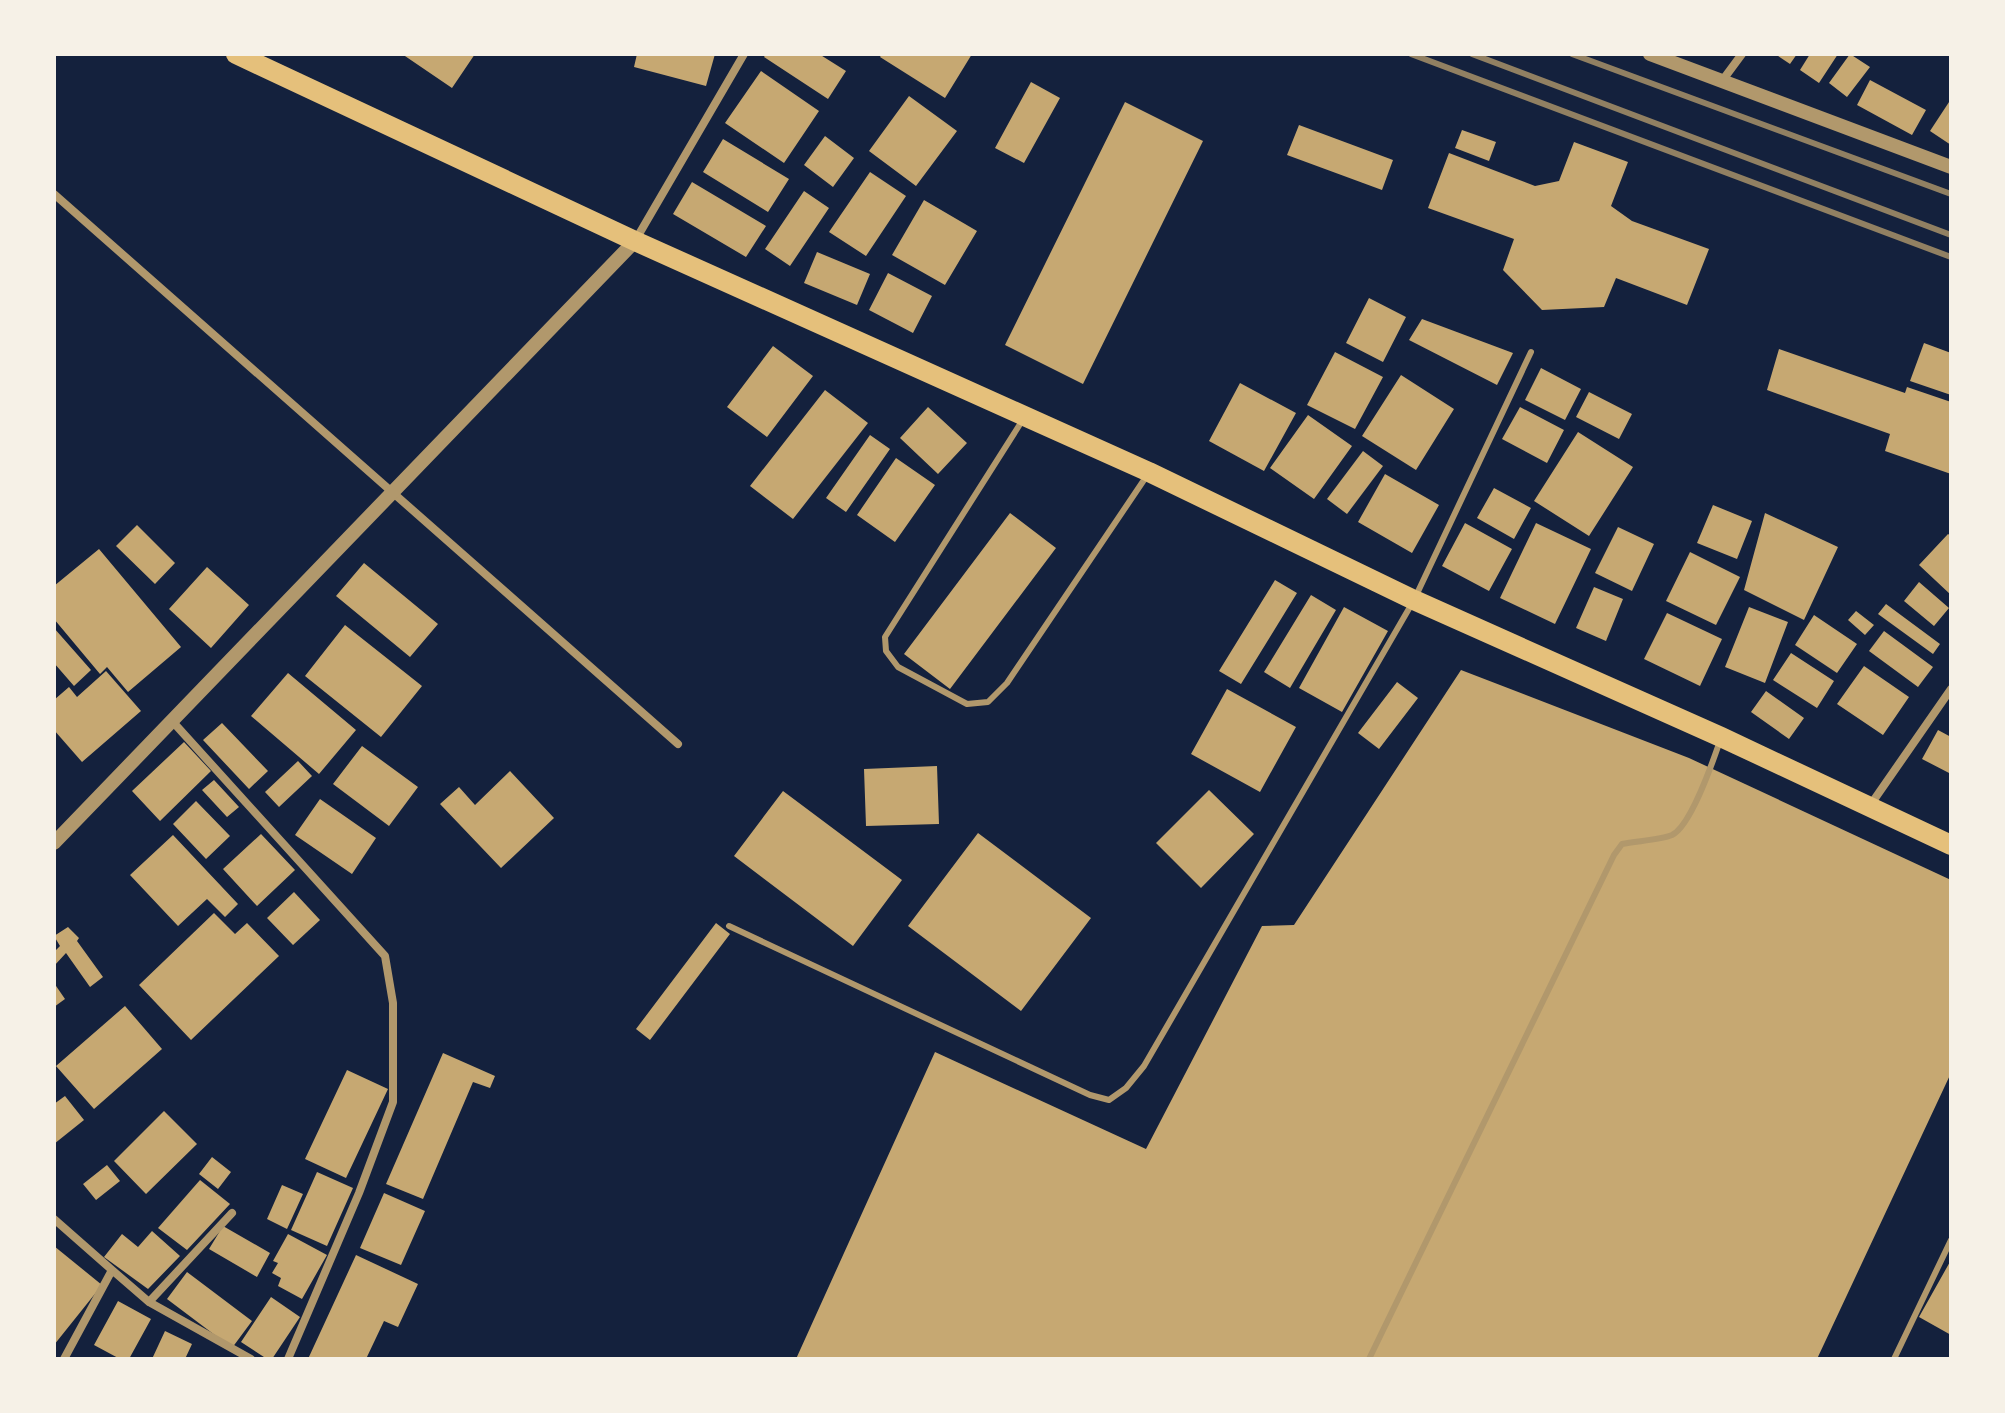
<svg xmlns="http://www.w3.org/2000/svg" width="2005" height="1413" viewBox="0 0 2005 1413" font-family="Commissioner,sans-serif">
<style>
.building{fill:#c6a872}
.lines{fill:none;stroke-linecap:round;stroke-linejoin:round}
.service{stroke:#b1986c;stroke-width:6}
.minor{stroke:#b1986c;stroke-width:8}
.tertiary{stroke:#b1986c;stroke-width:14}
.primary{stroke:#e5c07b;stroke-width:20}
.rail{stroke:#918062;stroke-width:6}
</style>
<rect width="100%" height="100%" fill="#14213d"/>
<path class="building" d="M402,54H475L452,88Z
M637,54H715L706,86L634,67Z
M766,54H819L846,71L828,99L764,57Z
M882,54H972L945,98L880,57Z
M1775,54H1797L1790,64Z
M1810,54H1838L1819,83L1800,70Z
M1850,54L1870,67L1847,97L1829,83Z
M761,71L819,111L784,163L725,123Z
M1870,80L1926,110L1912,135L1857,105Z
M1031,82L1060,98L1024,163L995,148Z
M909,96L957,131L916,186L869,151Z
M1951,99V145L1930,131Z
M1125,102L1203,141L1083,384L1005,345Z
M1299,125L1393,160L1382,190L1287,155Z
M1462,130L1496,142L1489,161L1455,148Z
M825,136L854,158L833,187L804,165Z
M723,139L789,179L768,212L703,172Z
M1574,142L1628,162L1611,206L1632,221L1709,249L1687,305L1616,278L1604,307L1542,310L1503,270L1514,239L1428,208L1449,153L1535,186L1559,181Z
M870,172L906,196L866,256L829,232Z
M692,182L766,226L746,257L673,214Z
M804,191L829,208L790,266L765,249Z
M924,200L977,231L945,285L892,255Z
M817,252L870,274L857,305L804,283Z
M888,273L932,296L913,333L869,310Z
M1369,298L1406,317L1383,362L1346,343Z
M1422,319L1513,353L1497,385L1409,340Z
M1924,343L1951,353V395L1910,381Z
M773,346L813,376L767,437L727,407Z
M1779,349L1905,393L1907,387L1951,402V474L1885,451L1890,434L1767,390Z
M1335,352L1383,377L1355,429L1307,405Z
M1541,368L1581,389L1565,420L1525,400Z
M1401,375L1454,409L1416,470L1362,436Z
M1240,383L1296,413L1264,471L1209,441Z
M825,390L868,423L793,519L750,486Z
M1589,392L1632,414L1619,439L1576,417Z
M928,407L967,443L938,474L900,438Z
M1520,407L1564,430L1547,463L1502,439Z
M1308,415L1352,446L1314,499L1270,468Z
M1578,432L1633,467L1589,536L1534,501Z
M870,435L890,449L846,512L826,498Z
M1363,451L1383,466L1347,514L1327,499Z
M896,458L935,485L895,542L857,515Z
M1385,474L1439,505L1412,553L1358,522Z
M1494,488L1531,508L1514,539L1477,518Z
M1713,505L1752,521L1737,559L1697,543Z
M1010,513L1056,548L950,689L904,654Z
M1765,513L1838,547L1804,620L1744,590Z
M1465,523L1512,549L1489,591L1442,566Z
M1536,523L1591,549L1555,624L1500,598Z
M137,525L175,563L155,584L116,546Z
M1618,527L1654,544L1632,591L1595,573Z
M1948,534L1951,536V595L1919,565Z
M99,549L181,647L128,692L107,667L100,674L54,619V586Z
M1690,552L1740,577L1716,625L1666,601Z
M364,563L438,624L410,657L336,596Z
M207,567L249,605L211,648L169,609Z
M1275,580L1297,593L1241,684L1219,671Z
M1919,582L1949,608L1934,626L1904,601Z
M1594,587L1623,599L1606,641L1576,628Z
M1311,595L1336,610L1290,688L1264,672Z
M1886,604L1940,644L1933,654L1878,614Z
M1344,607L1388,631L1342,712L1299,688Z
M1749,607L1788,622L1765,683L1725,667Z
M1856,611L1874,625L1865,635L1848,620Z
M1667,613L1722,639L1700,686L1644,659Z
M1814,615L1857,644L1837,673L1795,645Z
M345,625L422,686L381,737L305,676Z
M54,628L91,670L74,686L54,663Z
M1884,631L1933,667L1918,687L1869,651Z
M1791,653L1834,681L1817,708L1773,680Z
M1864,666L1909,697L1883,735L1837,704Z
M1461,670L1689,758L1951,880V1073L1817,1359H796L935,1052L1146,1149L1262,926L1294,925Z
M106,671L141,711L82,762L54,730V700L69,687L77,697Z
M288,673L356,730L319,774L251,716Z
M1397,682L1418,698L1379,749L1358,733Z
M1227,689L1296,727L1260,792L1191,754Z
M1766,691L1804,718L1789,739L1751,712Z
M222,723L268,771L249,789L203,740Z
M1938,730L1951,737V774L1922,759Z
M184,742L211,771L160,821L132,791Z
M362,746L418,787L389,826L333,784Z
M298,761L312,776L279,807L265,792Z
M937,766L939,824L866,826L864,769Z
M510,771L554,818L501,868L440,804L459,787L475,805Z
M214,780L239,807L227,817L202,790Z
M1209,790L1254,834L1201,888L1156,843Z
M783,791L902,880L853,946L734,856Z
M320,799L376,838L352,874L295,835Z
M196,801L230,836L206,859L173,824Z
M978,833L1091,918L1021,1011L908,926Z
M261,834L295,870L257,906L223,869Z
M173,835L238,904L225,917L207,899L178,926L130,875Z
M294,892L320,920L293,945L267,918Z
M214,913L235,934L247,923L279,956L191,1040L139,985Z
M716,923L730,934L650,1040L636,1029Z
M68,927L79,938L77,941L103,977L90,987L66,953L54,966V952L60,946L54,936Z
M54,983L65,999L54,1007Z
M125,1006L162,1049L94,1109L56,1066Z
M443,1053L495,1076L490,1088L473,1082L423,1199L386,1184Z
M347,1070L388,1089L346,1178L305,1159Z
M65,1096L84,1120L54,1144V1104Z
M164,1111L197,1144L146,1194L114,1161Z
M212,1157L231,1172L218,1189L199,1174Z
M107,1165L120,1181L96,1200L83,1184Z
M317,1172L353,1188L327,1246L291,1230Z
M200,1180L230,1204L187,1250L158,1228Z
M282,1185L303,1194L287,1229L267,1219Z
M384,1193L425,1211L401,1265L360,1248Z
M223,1226L270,1253L257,1277L209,1249Z
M152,1231L180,1256L148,1289L104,1257L122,1234L138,1247Z
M288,1234L327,1255L302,1299L278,1286L281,1278L272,1273L278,1263L273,1261Z
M54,1246L102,1285L54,1345Z
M356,1255L418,1284L398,1327L384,1321L366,1359H308Z
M1951,1260V1335L1919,1317Z
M187,1272L252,1321L232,1348L167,1299Z
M271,1297L300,1317L272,1359H267L241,1342Z
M118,1301L151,1319L129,1359H120L94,1345Z
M165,1331L192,1344L185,1359H152Z"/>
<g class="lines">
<path class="service" d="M1022,421L885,637L886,651L898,667L967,704L988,702L1007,683L1148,474
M729,926L1090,1095L1109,1100L1126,1088L1144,1066L1414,600L1531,352
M1369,1359L1614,855L1622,844C1636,841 1660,840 1672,835C1691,826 1713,761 1720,741
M1894,1359L1951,1240"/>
<path class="minor" d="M1722,81L1742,54
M54,194L678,744
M635,241L744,54
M173,722L385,956L393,1003V1102L359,1193L288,1359
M1869,807L1951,689
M54,1219L112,1270L64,1359
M112,1270L149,1302L251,1359
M149,1302L232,1213"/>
<path class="tertiary" d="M1650,54L1951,167
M54,843L635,241"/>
<path class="primary" d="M236,54L635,241L1149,472L1414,600L1721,737L1951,845"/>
<path class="rail" d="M1411,54L1951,257
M1472,54L1951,235
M1572,54L1951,194"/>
</g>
<rect width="2005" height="1413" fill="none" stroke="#f6f1e7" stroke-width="112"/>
</svg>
